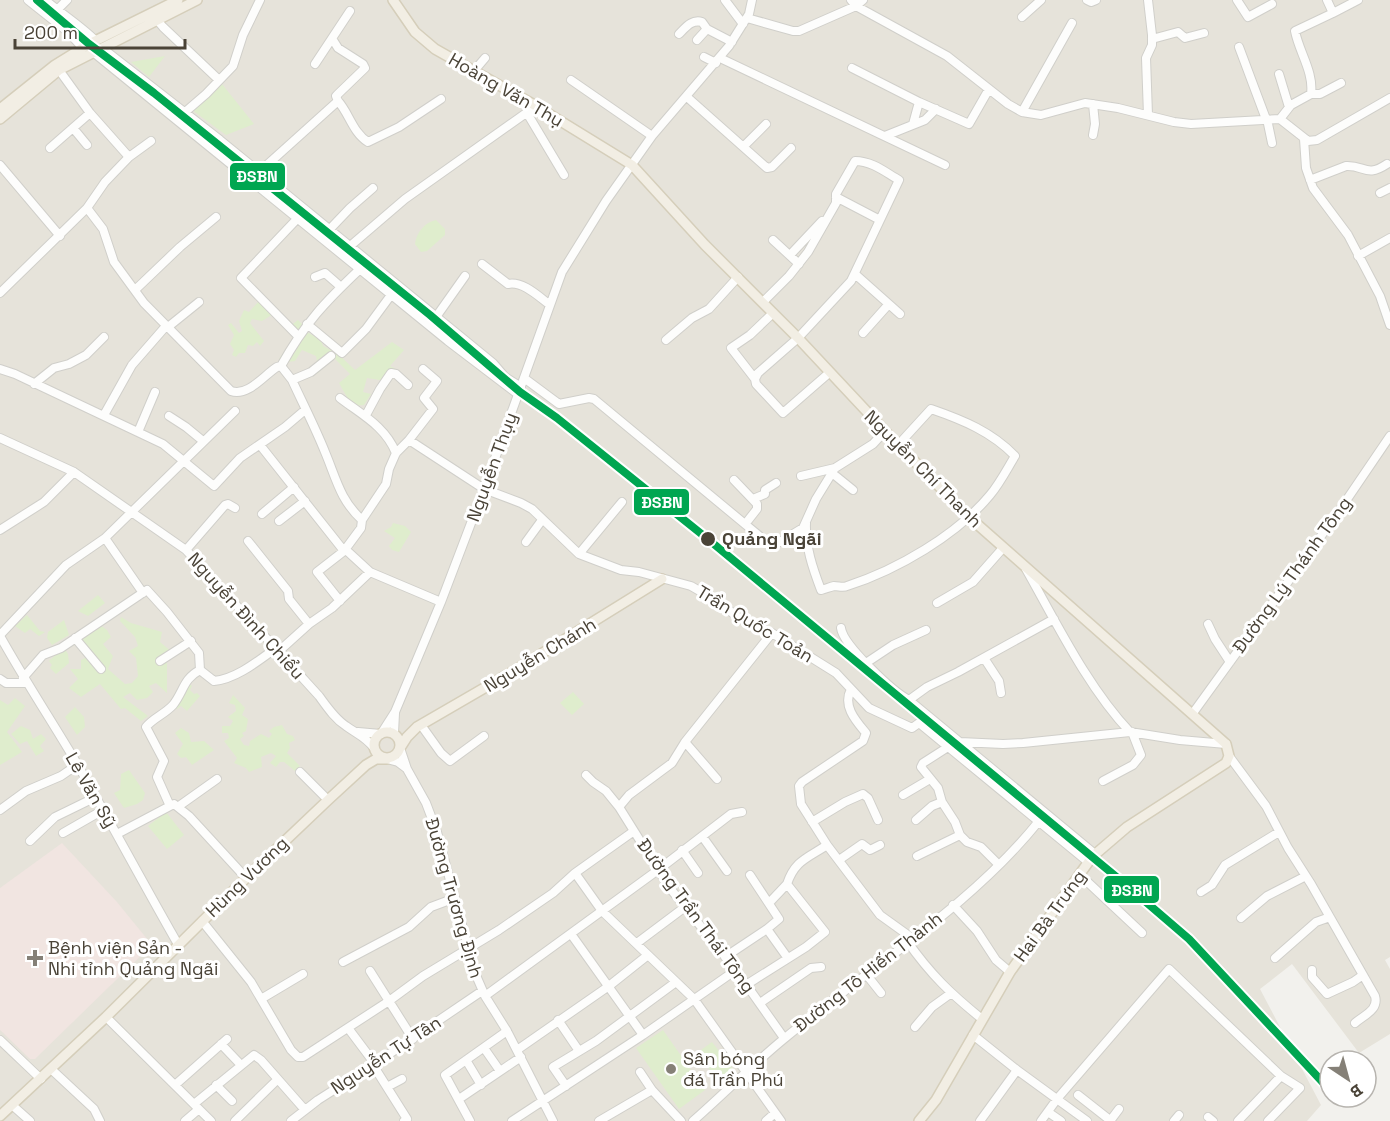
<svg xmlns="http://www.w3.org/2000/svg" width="1390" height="1121" viewBox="0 0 1390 1121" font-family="'Space Grotesk',sans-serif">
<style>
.residential{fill:#e6e3da}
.medical{fill:#f1e5e1}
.green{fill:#dfedcd}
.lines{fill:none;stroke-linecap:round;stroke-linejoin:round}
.minor-casing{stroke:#d0cfca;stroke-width:10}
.major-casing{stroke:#d5ceba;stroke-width:12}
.minor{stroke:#fdfdfc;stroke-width:8}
.major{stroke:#f2eee4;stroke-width:9}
.rail-1-casing{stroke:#fff;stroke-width:12}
.rail-1{stroke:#00a651;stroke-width:8}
.stop-dot{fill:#4a4337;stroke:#fff;stroke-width:2}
.poi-dot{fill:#858077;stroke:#fff;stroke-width:2}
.labels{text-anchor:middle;stroke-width:6;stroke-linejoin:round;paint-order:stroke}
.street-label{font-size:18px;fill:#4a4337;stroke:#fff}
.stop-label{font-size:18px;font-weight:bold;fill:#4a4337;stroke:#fff;text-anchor:start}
.poi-label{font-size:18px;fill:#4a4337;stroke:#fff;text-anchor:start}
.line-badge{stroke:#fff;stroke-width:2}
.badge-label{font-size:16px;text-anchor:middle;font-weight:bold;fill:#fff}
</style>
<rect width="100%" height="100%" fill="#f2f1ed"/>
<path class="residential" d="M0,0H1390V957L1385,960L1390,969V1034L1359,1053L1292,964L1260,989L1321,1105L1307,1121H0Z"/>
<path class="medical" d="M62,843L117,902L152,945L35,1059H30L0,1030V888Z"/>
<path class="green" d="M165,56L149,77L131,62Z
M222,84L254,124L226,135L192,110Z
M436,220L445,229V235L427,251L421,252L415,244C416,233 425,222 436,220Z
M260,300L275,313L262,321L252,319L250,323L264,341L260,346L257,342L253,346L248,345L245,353H239L236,357L232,355L234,350L230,344L234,335L228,325L231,323L239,333L242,331L239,321L244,310L249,312Z
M298,320L302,324L309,323L307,332L321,340L323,346L338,354L355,370L392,342L404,350L390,366L396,369L386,381L367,378L363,392L371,394L364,405L352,406L339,383L350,374L333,357L320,365L321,370L317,374L310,370L317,361L316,356L302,350L295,361L287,362L279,359L290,343L297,340L289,327Z
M393,523L405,526L411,532L399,552L392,550L389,546L395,538L384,531L391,527Z
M98,595L105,603L88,616L78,611Z
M27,615L40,631L45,632L39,636L30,629L25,633L15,626Z
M121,617L131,623L162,632L160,642L172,652L167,660V693L156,683L149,686L153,692L147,698L137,700L130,693L123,697L148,716L141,721L125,708L121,709L100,684L81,697L69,688L78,679L70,669H81V660L87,657L80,645L83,641L78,635L96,622L107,630L111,637L103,644L113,656L108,669L125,684L132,683L138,676L136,658L129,651L138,646L135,637L120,621Z
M64,620L69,635L52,645L47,638L48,632Z
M62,645L68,654L69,663L56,674L50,668L52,665L49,661L59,652Z
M185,680L192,686L190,690L194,694L197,693L200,696L187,711L181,706L177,709L173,704Z
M573,692L584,704L572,715L560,703Z
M233,695L245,708L242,715L248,719L246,731L242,733L244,736L240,739L244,745L249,746L250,741L261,734L269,738L272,734L269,731L274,727L282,725L287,734L293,736L295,740L289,743L290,748L287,753L300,766L295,771L284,762H280L276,767L270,763L276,756L271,753L261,757L262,767L249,772L246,768L234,763L237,758L224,741L229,738L228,733H222V726H230L233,721L228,717L236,711L235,705L229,703Z
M15,698L25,706L7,732L22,752L0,765V700L8,705Z
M75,707L84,717L85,727L77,735L65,717Z
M21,726L30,730L33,739L41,734L46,739L40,746L44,751L36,756L27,741L20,744L11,734Z
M181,728L189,733L191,742L204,741L214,750L192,765L186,757L181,758L177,754L183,744L175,733Z
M129,770L145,793L143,800L137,804L124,808L114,793L120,790L121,774Z
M166,812L184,835L167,849L148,826Z
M663,1030L705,1090L679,1109L636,1048Z
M712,1042L733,1069L718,1080L697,1053Z"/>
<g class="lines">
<defs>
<path id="minor" d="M28,0L67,31L83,48
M45,0C62,14 81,26 96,41
M725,0L743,24
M851,0L856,6L863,0
M1087,0L1091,2L1096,0
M1148,0L1152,35V45L1146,58L1148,115
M1237,0L1248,17L1272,4
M57,10L67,0
M1333,13L1358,0
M1022,17L1041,0
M747,18L793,31H799L856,6L947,56L1008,104L1022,112L1041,115L1085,103L1118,108L1174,122L1191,124L1280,119L1308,141L1317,140L1390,98
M157,20L163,27L219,80
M679,34C686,27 692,19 702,22L707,29L732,42
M1152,39L1178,32L1185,38L1204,33
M333,40L338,48L363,64L365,68L338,94L336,96L338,101
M697,40L707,29
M1239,47L1266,119
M102,48L220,140L493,363L505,377L521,387
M93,52L448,341L519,395
M704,57L716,63
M720,58L945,165
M315,64L350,11
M852,68L919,102L969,124L989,89
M59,70L90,113L129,157
M474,71L485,58
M1279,74L1289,107
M571,80L652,136
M1311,94H1320L1341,83
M687,97L767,168L772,167L791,148
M1022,112L1072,23
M184,113L206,94L233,66L243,35L260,0
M527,113L564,175
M1267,119L1272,143
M1280,119L1291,105L1311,94C1314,72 1299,52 1295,31L1333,13L1327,0
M913,124L919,102
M73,128L87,145
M1093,135L1095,124L1093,104
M885,136L925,120L936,109
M1304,139L1306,168L1313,188L1348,235L1380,296L1390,325
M744,146L766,124
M50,148L90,113
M0,165L60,236
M258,173L338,101C349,113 353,133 368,142L399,127L441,99
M1310,180L1346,166C1365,165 1366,178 1387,164
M1380,193L1390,188
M836,197L880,220
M87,208L103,229L114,262L144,303L231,391C248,397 264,375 277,367L281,366L292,380C303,404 315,427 325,452C336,478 340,500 362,520
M297,219L241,278L298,336
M329,230L350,208L373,188
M773,240L799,264
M349,247L405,199L536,106
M790,255L822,221
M1358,256L1390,238
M482,264L508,284C523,281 538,296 550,305
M855,274L900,314
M315,277L325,273L341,287
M135,290L180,247L216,217
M0,293L87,208L105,182L129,157L151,141
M763,302L789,276L808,252L836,203V194L855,161C872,161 885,172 899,180L851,281L798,338L758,373L755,379L756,384L783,413L829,373
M436,317L465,276
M307,324L342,353L366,329L391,295
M168,327L199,302
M863,333L888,305
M666,340L692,318L709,309L738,277
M281,366C305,323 325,302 360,269
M0,369L15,374L163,444L214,486L240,458L285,427L305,410
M524,378L559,404L589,398L594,399L769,544L780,542L803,528L816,499L835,468L873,444L885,431
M755,379L731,348L750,335L773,313
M292,380L311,372L331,356
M34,384L54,368L69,364L86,355L104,337
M340,398C362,415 385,426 396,453
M104,415L132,365L166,326
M366,415L380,389L391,373L396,374L408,385
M169,416L186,427L203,441
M138,432L155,392
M0,438L74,472L186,550L319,696C327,707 335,719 346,726C357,734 366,737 374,748
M409,440L433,409L424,398L437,381L423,369
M260,445L344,551
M832,473L853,490
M801,476L835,468
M734,480L757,504V509L746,523
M753,499L765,494V490L776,483
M262,514L294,487
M279,521L305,501
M806,523C805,546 813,569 821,590C825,589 830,587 834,586C839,586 843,588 847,586C897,570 957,535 990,495C1000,483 1007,469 1015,456C992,432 963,420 931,409L899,444
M0,530L44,502L74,472
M105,538L143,593
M248,541L288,591L289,599L309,624
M526,542L542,520
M345,549L370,572
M186,550L225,505L228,504L235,508
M579,554L622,502
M1026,569C1056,622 1088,688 1130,732
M340,601L317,572L344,551L361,528L362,520L386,484L389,469L396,453L409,440L484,489L521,503L532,509L579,554L621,570L639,572L691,586L717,601L739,618L772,633L836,673L869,708L912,728L919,723L1088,862
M937,603L973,582L1003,548
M1054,619L958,672L927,687L909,700L1095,854
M1208,624L1215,639L1230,662
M841,628C843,645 893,692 909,700
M772,633L685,742L672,763L629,795L619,807L669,887L736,970L784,1038
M0,635L66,565L105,538L235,411
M0,636C24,679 51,720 76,762C111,823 144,885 179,946
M75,638L101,669
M278,652L309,624L332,608L370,572L441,602
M984,658L999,681L1001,693
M160,661L191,641
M866,663L893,645L926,630
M23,678L43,655L61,648L147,590L167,612L199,653L200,670
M0,679L6,683H26
M851,689C842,706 856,721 866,733L863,741L802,782L799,786L801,804L827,845L880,915L912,938
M1193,713L1337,514L1390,436
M421,725L441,753L450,761L484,736
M358,732L381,734L395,712L441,602L484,489L562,272L606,201L652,136L729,46L749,14L752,0
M394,733L395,713
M685,742L717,779
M960,742L1003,744L1023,743L1130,732L1180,740L1226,744
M948,747L923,763L921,767L938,788L942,802L955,822L960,835L967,842L981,847L999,865
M400,748L407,769L426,803L437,832L475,973L485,996L507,1031L553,1121
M1229,756L1266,806L1288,848L1311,884L1375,996C1379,1010 1364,1015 1355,1023
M387,759L398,762L406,768
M300,772L328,800
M586,775L593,782L606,791L619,807
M1103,781L1133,765L1141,755L1132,732
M903,795L930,779
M179,806L217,779
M0,810L26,791L61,776L77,765
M916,820L932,806L942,802
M812,822L845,802L863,794L868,798L878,820
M63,833L103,810
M117,834L170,806
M702,836L727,871
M30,841L55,817L96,797
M682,850L698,873
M917,856L960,835
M839,860L862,844L870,850L880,845
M575,873L602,911L694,999L781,1121
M1079,874L1142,933
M246,878L189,816L174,804L170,806L157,777L164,761L146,727C153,718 165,714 173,705C184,691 183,679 200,670L214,681C236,679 258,661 276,648
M1201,892L1212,885L1225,865L1279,832
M769,903L787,884
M953,905L977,931L996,960L1010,972
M1241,918L1267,896L1306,876
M202,921L251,982L291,1050L298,1057H303L389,1001L423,976L499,930L553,893L575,873L634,831
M767,929L787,957
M571,934L643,1035
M907,941C931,975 951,994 982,1019
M637,943L685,907
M725,957L767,929L779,919L750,875
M1275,958L1316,922L1330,917
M343,962L409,927L431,907L455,898
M1312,970V977L1327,994L1353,982L1363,975
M370,971L413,1039
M866,974L881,993
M746,985L806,947L825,932L787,884C795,860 808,858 827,845
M485,996L658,870L731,814L742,812
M261,999L303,974
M760,1003L811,968L821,967
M106,1017L211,1121
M558,1020L579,1051
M915,1027L932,1007L950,994
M348,1028L375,1064
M973,1035L1017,1070L1087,1121
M0,1040L41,1079
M221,1044L241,1065
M484,1048L500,1071
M517,1050L609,986L648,955
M466,1060L481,1085
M373,1065L407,1119L404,1121
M51,1069L94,1109L100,1121
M640,1072L652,1090
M175,1085L227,1039
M216,1085L232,1101
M566,1086L553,1067L596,1041L676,982
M387,1087L402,1079
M1078,1095L1111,1121
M459,1099L521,1057
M194,1104L254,1055L261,1060L305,1110
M12,1105L30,1121
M1048,1112L1061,1121
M1208,1117L1213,1121
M185,1121L199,1109
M235,1121L277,1080
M291,1121L318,1100L373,1065L482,991
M470,1121L445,1075L507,1031
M512,1121L643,1035L736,970
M599,1121L652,1090L681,1121
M693,1121C724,1094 753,1064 785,1038C869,968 971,906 1039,821
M766,1121L775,1113
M980,1121L1017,1070
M1041,1121L1057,1099L1169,969L1281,1076L1300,1088L1268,1121
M1110,1121L1119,1109
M1174,1121L1179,1115
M1238,1121L1281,1076"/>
<path id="major" d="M393,0L415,32L435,49L536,106L632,165L705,245L798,338L885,431L969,517L1226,744L1229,756L1226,763L1127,827L1092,857L1010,972L936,1100L919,1121
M0,109L55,65L89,44L178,0
M0,119L59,70L197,0
M374 745a13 13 0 1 1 26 0a13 13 0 1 1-26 0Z
M400,748L407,737L417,727L512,672L662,579
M0,1116L106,1017L246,878L328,800L366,765L376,759H387"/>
</defs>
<use href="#minor" class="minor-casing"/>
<use href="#major" class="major-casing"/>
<use href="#minor" class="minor"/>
<use href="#major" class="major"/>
<defs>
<path id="rail-1" d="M37,0L89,44L154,93L430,315L520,392L557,418L709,540L1125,884L1189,939L1330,1090"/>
</defs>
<use href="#rail-1" class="rail-1-casing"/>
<use href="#rail-1" class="rail-1"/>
</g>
<circle class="stop-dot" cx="708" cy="539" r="8"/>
<g class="poi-dot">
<path d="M32 949h6v6h6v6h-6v6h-6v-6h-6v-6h6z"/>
<circle cx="671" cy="1069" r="6"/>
</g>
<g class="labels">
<g class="street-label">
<text transform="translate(506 90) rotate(30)" y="6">Hoàng Văn Thụ</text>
<text transform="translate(492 467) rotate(-70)" y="6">Nguyễn Thụy</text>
<text transform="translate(923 469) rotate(45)" y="6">Nguyễn Chí Thanh</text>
<text transform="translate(1292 575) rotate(-54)" y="6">Đường Lý Thánh Tông</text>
<text transform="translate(246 616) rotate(48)" y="6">Nguyễn Đình Chiểu</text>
<text transform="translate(755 624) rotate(31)" y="6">Trần Quốc Toản</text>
<text transform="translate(540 655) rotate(-31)" y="6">Nguyễn Chánh</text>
<text transform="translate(91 790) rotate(60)" y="6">Lê Văn Sỹ</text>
<text transform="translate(247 877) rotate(-44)" y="6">Hùng Vương</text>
<text transform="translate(454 898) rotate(74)" y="6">Đường Trương Định</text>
<text transform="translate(696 916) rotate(54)" y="6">Đường Trần Thái Tông</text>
<text transform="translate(1050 916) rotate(-54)" y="6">Hai Bà Trưng</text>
<text transform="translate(868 972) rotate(-38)" y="6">Đường Tô Hiến Thành</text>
<text transform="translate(386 1055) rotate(-33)" y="6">Nguyễn Tự Tân</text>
</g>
<g class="stop-label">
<text x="722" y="545">Quảng Ngãi</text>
</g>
<g class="poi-label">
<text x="48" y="954">Bệnh viện Sản -<tspan x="48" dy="21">Nhi tỉnh Quảng Ngãi</tspan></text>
<text x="683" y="1065">Sân bóng<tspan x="683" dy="21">đá Trần Phú</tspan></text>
</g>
</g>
<g class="line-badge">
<rect x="229" y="162" width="57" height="29" rx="6" fill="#00a651"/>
<rect x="633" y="488" width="57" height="28" rx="6" fill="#00a651"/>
<rect x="1103" y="875" width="57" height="29" rx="6" fill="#00a651"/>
</g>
<g class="badge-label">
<text x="257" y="182">ĐSBN</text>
<text x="662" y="508">ĐSBN</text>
<text x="1132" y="896">ĐSBN</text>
</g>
<g transform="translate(1348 1079) rotate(144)"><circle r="28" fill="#ffffff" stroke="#b7b4af" stroke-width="1.5"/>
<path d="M0-4.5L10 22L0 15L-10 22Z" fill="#858077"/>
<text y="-9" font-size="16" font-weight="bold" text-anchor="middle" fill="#4a4337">B</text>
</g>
<path d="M15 39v9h170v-9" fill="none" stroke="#4a4337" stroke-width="3"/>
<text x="24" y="39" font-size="18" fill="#4a4337" stroke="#ffffff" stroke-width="4.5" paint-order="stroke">200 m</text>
</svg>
